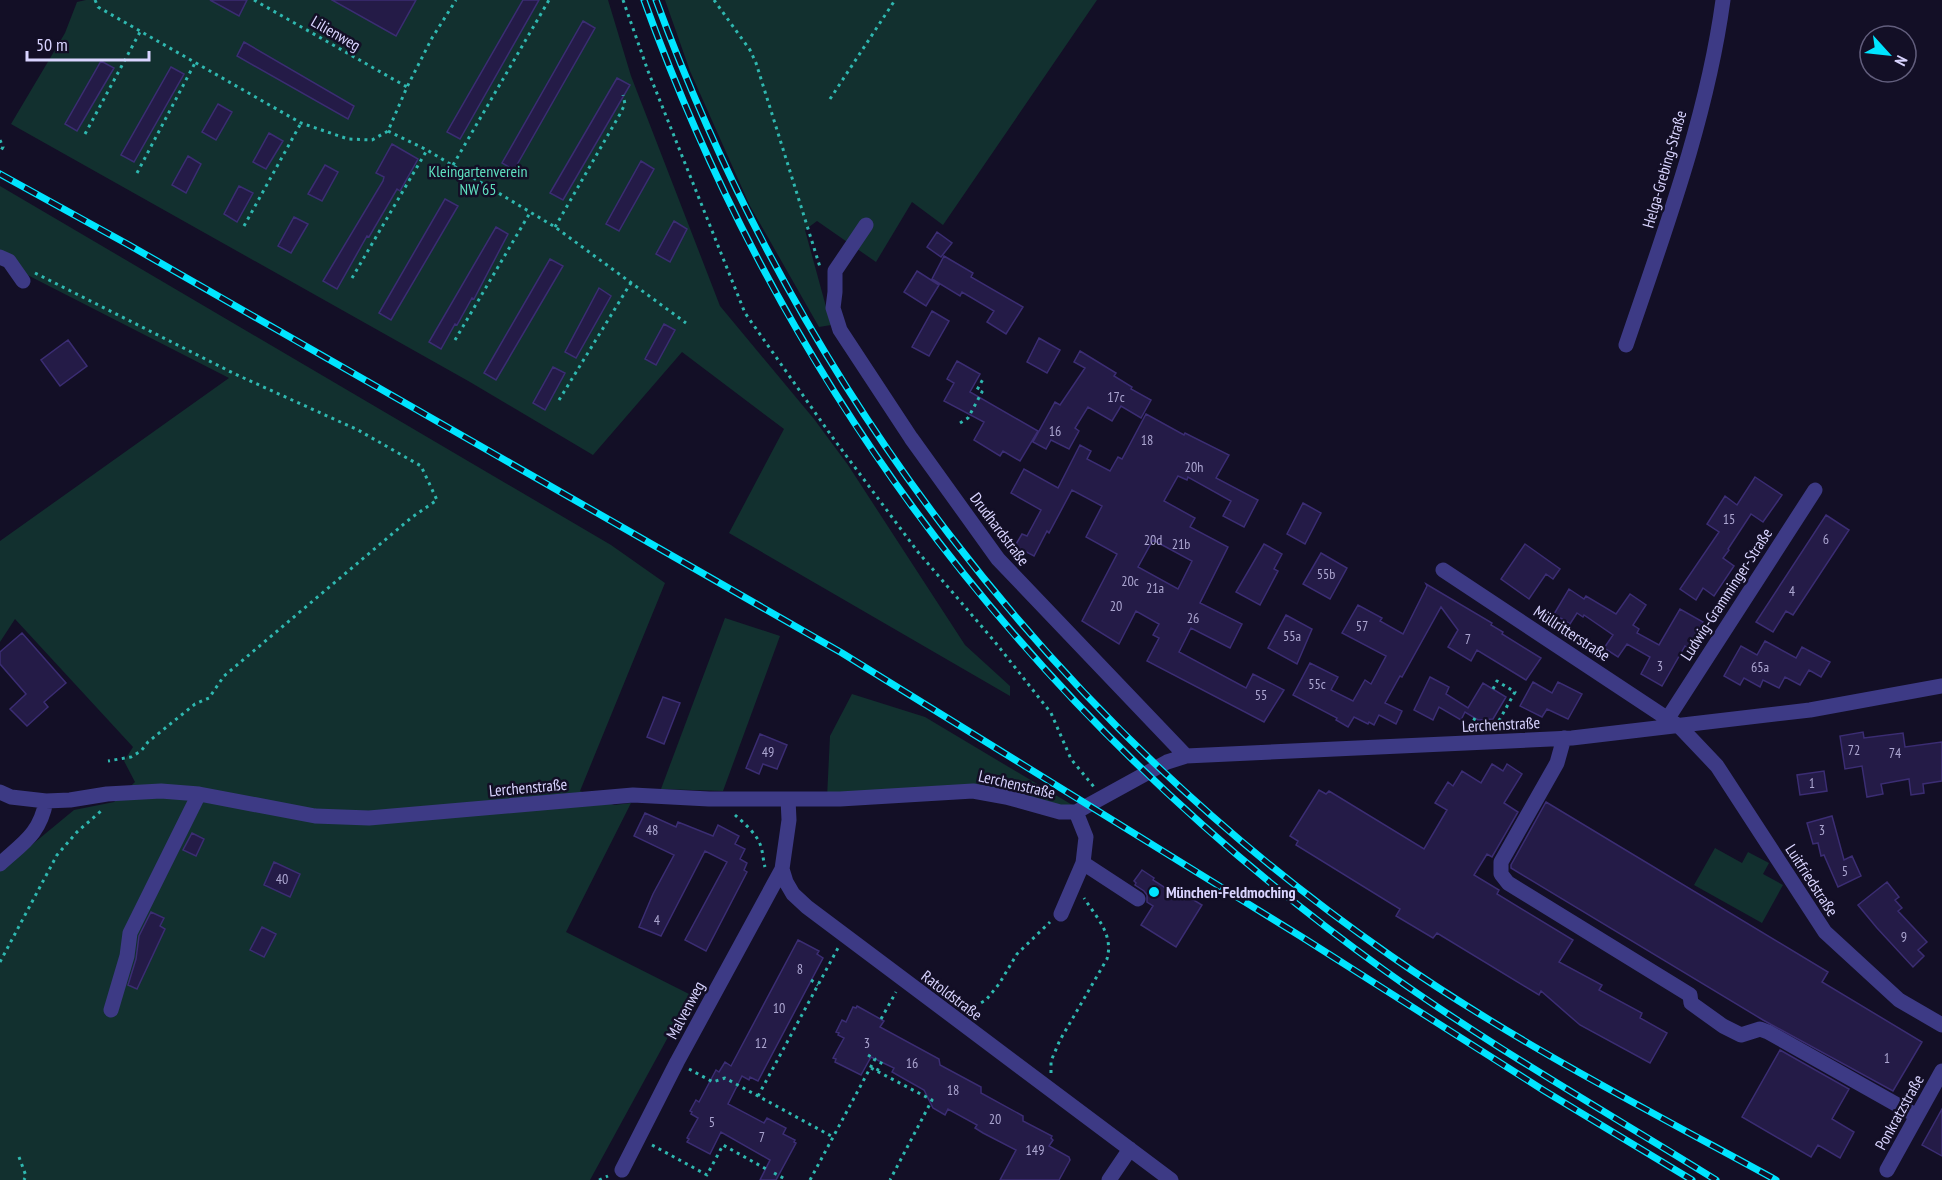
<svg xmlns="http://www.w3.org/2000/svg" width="1942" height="1180" viewBox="0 0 1942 1180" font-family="'PT Sans Narrow',sans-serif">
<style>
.green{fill:#12302f}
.building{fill:#241b47;stroke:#3b2d73;stroke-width:1.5;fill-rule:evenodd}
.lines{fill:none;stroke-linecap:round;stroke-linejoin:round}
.path{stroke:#2fb8b0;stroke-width:3;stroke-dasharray:3 4.5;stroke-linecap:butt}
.minor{stroke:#3d3a85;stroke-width:15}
.rail-casing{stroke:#00e5ff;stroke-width:7}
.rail{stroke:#130f26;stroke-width:4.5;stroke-dasharray:14;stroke-linecap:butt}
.poi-dot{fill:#00e5ff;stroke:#130f26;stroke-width:2}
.labels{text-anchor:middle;stroke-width:5;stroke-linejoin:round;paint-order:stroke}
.number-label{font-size:14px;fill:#aca6d1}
.street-label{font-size:16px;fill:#d9d4ff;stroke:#130f26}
.park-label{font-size:16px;fill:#5fe0c0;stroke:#130f26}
.poi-label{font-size:16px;font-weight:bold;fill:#d9d4ff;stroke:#130f26;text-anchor:start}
</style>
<rect width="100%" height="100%" fill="#130f26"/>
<path class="green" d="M86,0H608L631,76L720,306L814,419L848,465L965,645L1010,686V696L729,533L784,429L682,352L593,455L470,382L11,124L65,33L77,2Z
M665,0H1097L943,225L912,202L876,262L817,221L805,230L831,325L819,327L750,206L690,71Z
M0,186L611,545L665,583L580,791L614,805L631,803L566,932L691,995L590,1180H0V871L74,810L114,802L135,782L124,761L133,747L15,619L0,642V541L229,378L0,261Z
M725,618L780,636L723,791L661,789Z
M852,694L925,717L1074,806L1067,814L982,790L827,798L830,736Z
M1715,848L1742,863L1748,852L1769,863L1763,874L1783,885L1762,923L1694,885Z"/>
<path class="building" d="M210,0H247L239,16Z
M332,0H416L396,36Z
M523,0H539L460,139L447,132Z
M583,21L595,28L514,170L502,163Z
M244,42L354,106L348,119L237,56Z
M101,61L114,68L77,131L65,124Z
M171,67L184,74L134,162L121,155Z
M617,78L630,85L563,200L550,193Z
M218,104L232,112L216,140L202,132Z
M269,133L283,141L266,169L253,162Z
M392,144L418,159L400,191L397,189L369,237L367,236L337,289L323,281L383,181L384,177L376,173Z
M188,156L201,164L186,193L172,185Z
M641,161L654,169L619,231L606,224Z
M325,165L338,172L322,201L308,194Z
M239,186L253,193L237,222L224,214Z
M445,199L458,206L391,320L379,313Z
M294,217L308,224L291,253L278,246Z
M674,221L687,229L670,262L656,254Z
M496,227L508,234L474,299L472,298L457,325L455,324L441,349L429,342Z
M937,232L952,243L941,257L927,247Z
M944,256L973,273L971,277L1023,307L1006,334L987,322L994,311L962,292L960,296L932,279Z
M550,259L563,266L496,380L484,373Z
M917,271L939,285L926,306L904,292Z
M599,288L611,296L576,358L565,352Z
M932,311L949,321L929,356L912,347Z
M664,324L675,330L656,365L645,359Z
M1039,338L1060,350L1047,373L1027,362Z
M68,340L87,366L60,386L41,360Z
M1080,351L1116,373L1114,376L1132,387L1131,389L1151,400L1141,418L1121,406L1112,421L1088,407L1075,428L1079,431L1069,449L1051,440L1046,449L1033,442L1055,402L1060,405L1085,368L1074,362Z
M957,361L980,374L970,392L1038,431L1020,461L1003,451L1000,456L974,440L984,422L944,401L954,383L947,379Z
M553,367L565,373L545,410L533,403Z
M1146,414L1184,435L1185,433L1229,455L1216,478L1258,500L1244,527L1223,516L1231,501L1188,477L1187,480L1178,476L1164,501L1195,518L1190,527L1228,547L1200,603L1242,624L1230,648L1191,628L1179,652L1246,688L1253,674L1284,690L1264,722L1147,661L1159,638L1153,635L1159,624L1136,611L1119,644L1082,621L1117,554L1086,537L1102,506L1072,490L1049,533L1047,531L1034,556L1015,546L1022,534L1027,536L1041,510L1011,493L1024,469L1058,488L1080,445L1091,451L1087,459L1110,471L1118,457L1122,459ZM1153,540L1192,561L1178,589L1138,567Z
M1755,477L1782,495L1763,522L1751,514L1728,549L1729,550L1723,558L1734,566L1714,596L1703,588L1696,600L1680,589L1719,532L1707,524L1725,496L1737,505Z
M1303,503L1321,513L1305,544L1287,534Z
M1826,515L1849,530L1793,615L1786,611L1773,632L1756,622Z
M1264,544L1282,554L1274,569L1278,571L1260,605L1236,592Z
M1525,544L1560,569L1553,579L1546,574L1529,599L1501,579Z
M1321,553L1347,568L1330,599L1303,584Z
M1426,584L1492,623L1491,625L1503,632L1502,634L1541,658L1526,680L1477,650L1471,661L1448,647L1458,630L1441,607L1402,677L1400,676L1385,703L1402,711L1396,724L1379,715L1374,725L1369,722L1368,724L1354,717L1348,727L1336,720L1337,718L1293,695L1310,663L1338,677L1331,690L1353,701L1365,680L1371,684L1386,656L1342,633L1358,605L1382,618L1380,621L1403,634L1427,586Z
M1569,589L1584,599L1586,596L1616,614L1630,594L1646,605L1633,625L1639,629L1637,633L1659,645L1680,609L1703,622L1688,648L1685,646L1662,686L1641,674L1650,657L1627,644L1618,657L1604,648L1613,635L1584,615L1583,617L1577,613L1570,624L1554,614Z
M1286,615L1312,629L1297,664L1268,648Z
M22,633L66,683L44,702L48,707L27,726L10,709L26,694L0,664V652Z
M1765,641L1796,658L1802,647L1830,662L1821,677L1809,670L1800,685L1785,677L1779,688L1763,680L1760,687L1744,678L1740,685L1724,676L1741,646L1757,655Z
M1430,677L1449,687L1446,694L1468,708L1483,683L1506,697L1493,719L1478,720L1465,712L1461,720L1439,707L1433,720L1414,710Z
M1533,682L1552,693L1558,682L1582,694L1568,719L1547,709L1542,717L1520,706Z
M663,697L680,703L664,744L647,737Z
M1863,732L1864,738L1903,733L1905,747L1942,742V781L1923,784L1924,793L1911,795L1909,779L1881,784L1883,794L1867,797L1862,766L1845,769L1840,736Z
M760,734L787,745L777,769L763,764L759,774L746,768Z
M1492,764L1503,771L1507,764L1522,774L1504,803L1518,812L1492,857L1487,854L1474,875L1499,890L1497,894L1573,940L1559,962L1602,985L1599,990L1642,1013L1640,1018L1667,1033L1650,1063L1580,1025L1541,991L1539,995L1437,933L1433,938L1396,916L1400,909L1296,845L1298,841L1290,836L1319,790L1326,794L1329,791L1424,849L1447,810L1435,803L1448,782L1453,786L1462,771L1481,783Z
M1824,771L1827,791L1800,795L1797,775Z
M1546,802L1828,972L1822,982L1922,1042L1893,1091L1763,1020L1511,868V865Z
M645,813L676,827L678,822L713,836L718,825L739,836L735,844L745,849L740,859L747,863L744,870L747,872L706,951L685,940L727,862L705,851L661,936L639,927L653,894L674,855L634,836Z
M1832,816L1844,860L1852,856L1861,876L1838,887L1824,855L1821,856L1818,843L1813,844L1807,823Z
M192,833L204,839L196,856L183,850Z
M274,862L300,874L290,897L264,885Z
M1142,870L1154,878L1153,880L1184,900L1187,896L1202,905L1176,947L1141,925L1153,906L1147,902V895L1144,891L1135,885L1136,883L1134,881Z
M1887,882L1899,897L1895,900L1902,908L1898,911L1927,942L1918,950L1924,956L1913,967L1877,928L1858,905Z
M151,912L164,918L160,926L165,929L137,989L128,985L136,959L139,936Z
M262,927L276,934L264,957L250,950Z
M798,940L819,951L817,954L823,958L758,1081L750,1077L749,1080L742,1076L728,1104L764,1123L767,1118L786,1128L783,1134L795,1140L794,1142L796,1143L776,1180H760L770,1160L721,1132L710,1154L687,1142L689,1139L687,1138L698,1118L691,1114L692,1112L690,1111L696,1100L699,1102L716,1070L719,1072L725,1062L731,1066Z
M857,1006L884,1021L880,1027L939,1059L940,1065L981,1087V1093L1023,1116V1121L1052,1136L1051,1138L1053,1140L1049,1146L1069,1157L1070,1160L1059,1180H1000L1016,1150L983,1133L975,1128L977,1125L948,1109L945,1115L933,1108L924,1090L892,1072L894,1068L871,1057L861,1075L835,1062L836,1059L833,1058L844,1038L838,1035L839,1033L836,1032L842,1020L846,1022L853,1007L856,1008Z
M1780,1050L1849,1089L1832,1119L1854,1132L1840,1158L1818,1145L1811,1157L1742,1117Z
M1942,1109V1156L1922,1145Z"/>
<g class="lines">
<path class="path" d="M95,0L98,7L301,123L348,139L372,140L388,131L407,87L432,38L456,0
M254,0L407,87
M623,0L648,71L745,313L833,438L918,552L995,642L1051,713L1071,759L1094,787
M714,0L750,50L756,63L820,267
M830,99L895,0
M388,131L427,150L555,227L686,323
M85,134L140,32
M0,140L3,147L0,152
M453,165L549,0
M137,173L196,61
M244,226L301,123
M555,227L620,114L625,104L623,95
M35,273L235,374L358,430L421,466L437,500L411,518L224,676L209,698L195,704L148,742L141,751L131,757L108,761
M352,278L427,150
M455,340L531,211
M559,400L632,281
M960,423L968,418L982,392L977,390L983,379
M1493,689L1497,681L1515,692L1496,726
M1470,727L1475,718
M735,815C744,823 758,835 761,847C763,853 763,860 765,867
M0,962L57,855L77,832L101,811
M811,980L818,985
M968,1010L986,1000L999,984L1017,954L1050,922
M881,1019L896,992
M871,1068L932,1100L890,1180
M689,1069L713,1082L725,1078L833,1137
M877,1071L883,1059
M1051,1073V1061L1060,1040L1107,959C1114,934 1096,917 1084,898
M758,1096L838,948
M652,1145L707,1175L723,1145L768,1170
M19,1157L26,1176L24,1180
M774,1173L787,1180
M599,1180L608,1176
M810,1180L875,1059L868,1055"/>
<path class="minor" d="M866,225L835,271V292L833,308L840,330L911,438L998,559L1186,756
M0,257L9,261L23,281
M1626,345C1664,233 1707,118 1723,0
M1443,570L1680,727L1717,766L1825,932L1899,1000L1942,1025
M1668,718L1815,490
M1564,738L1557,763L1501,862V874L1508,883L1690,995L1691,1003L1723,1026L1741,1035L1760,1029L1768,1032L1917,1116
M0,792L11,797L46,801L70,800L107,794L161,791L199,794L315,816L369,818L633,795L709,799H840L973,791L1006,797L1060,812H1076L1167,762L1186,756L1572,738L1810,710L1942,686
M788,799L789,820L782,869L786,882L793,894L807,907L1171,1180
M1083,863L1138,899
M0,864C23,843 40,834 46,801
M1061,914L1083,863L1086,837L1076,812
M111,1010L127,956L130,933L199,794
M622,1170L677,1062L782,869
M1887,1170L1942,1071
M1109,1180L1130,1149"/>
<defs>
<path id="rail" d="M644,0C789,401 1038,721 1384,970C1490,1046 1605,1111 1716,1180
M656,0C799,388 1051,720 1391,956C1513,1041 1646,1109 1776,1180
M0,174L129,245L842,653L1305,939L1543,1090L1692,1180"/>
</defs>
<use href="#rail" class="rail-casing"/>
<use href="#rail" class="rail"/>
</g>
<circle class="poi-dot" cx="1154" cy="892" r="6"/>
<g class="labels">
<g class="number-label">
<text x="1116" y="402">17c</text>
<text x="1055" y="436">16</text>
<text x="1147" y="445">18</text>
<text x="1194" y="472">20h</text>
<text x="1729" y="524">15</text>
<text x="1826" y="544">6</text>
<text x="1153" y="545">20d</text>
<text x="1181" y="549">21b</text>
<text x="1326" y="579">55b</text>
<text x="1130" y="586">20c</text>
<text x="1155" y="593">21a</text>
<text x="1792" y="596">4</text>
<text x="1116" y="611">20</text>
<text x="1193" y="623">26</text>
<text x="1362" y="631">57</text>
<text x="1292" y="641">55a</text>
<text x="1468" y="644">7</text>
<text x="1660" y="671">3</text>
<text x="1760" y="672">65a</text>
<text x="1317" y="689">55c</text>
<text x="1261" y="700">55</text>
<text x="1854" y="755">72</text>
<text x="768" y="757">49</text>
<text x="1895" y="758">74</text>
<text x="1812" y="788">1</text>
<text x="652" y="835">48</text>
<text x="1822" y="835">3</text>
<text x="1845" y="876">5</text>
<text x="282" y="884">40</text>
<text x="657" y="925">4</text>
<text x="1904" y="942">9</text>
<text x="800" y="974">8</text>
<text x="779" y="1013">10</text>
<text x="761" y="1048">12</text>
<text x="867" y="1048">3</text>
<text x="1887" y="1063">1</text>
<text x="912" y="1068">16</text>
<text x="953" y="1095">18</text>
<text x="995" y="1124">20</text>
<text x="712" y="1127">5</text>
<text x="762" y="1142">7</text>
<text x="1035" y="1155">149</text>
</g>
<g class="street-label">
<text transform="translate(336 33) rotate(30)" y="6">Lilienweg</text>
<text transform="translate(1664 169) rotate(-74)" y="6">Helga-Grebing-Straße</text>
<text transform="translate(1000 529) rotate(53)" y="6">Drudhardstraße</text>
<text transform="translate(1726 594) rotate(-57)" y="6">Ludwig-Gramminger-Straße</text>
<text transform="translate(1572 633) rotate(33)" y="6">Müllritterstraße</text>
<text transform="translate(1501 724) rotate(-3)" y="6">Lerchenstraße</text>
<text transform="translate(1017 784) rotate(13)" y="6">Lerchenstraße</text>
<text transform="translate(528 787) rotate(-5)" y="6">Lerchenstraße</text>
<text transform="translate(1812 880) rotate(57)" y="6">Luitfriedstraße</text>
<text transform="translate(952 995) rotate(37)" y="6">Ratoldstraße</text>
<text transform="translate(685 1010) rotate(-62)" y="6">Malvenweg</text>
<text transform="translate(1899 1112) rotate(-61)" y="6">Ponkratzstraße</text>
</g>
<g class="park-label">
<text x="478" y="177">Kleingartenverein<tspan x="478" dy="18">NW 65</tspan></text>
</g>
<g class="poi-label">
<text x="1166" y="898">München-Feldmoching</text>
</g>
</g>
<g transform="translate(1888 54) rotate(117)"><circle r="28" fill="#130f26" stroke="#625e7d" stroke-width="1.5"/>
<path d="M0-4.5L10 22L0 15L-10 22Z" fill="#00e5ff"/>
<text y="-9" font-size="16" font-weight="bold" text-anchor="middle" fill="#d9d4ff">N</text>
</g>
<path d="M27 51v9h122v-9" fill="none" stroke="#d9d4ff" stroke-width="3"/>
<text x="36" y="51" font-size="18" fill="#d9d4ff" stroke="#130f26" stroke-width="4.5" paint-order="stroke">50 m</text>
</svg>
